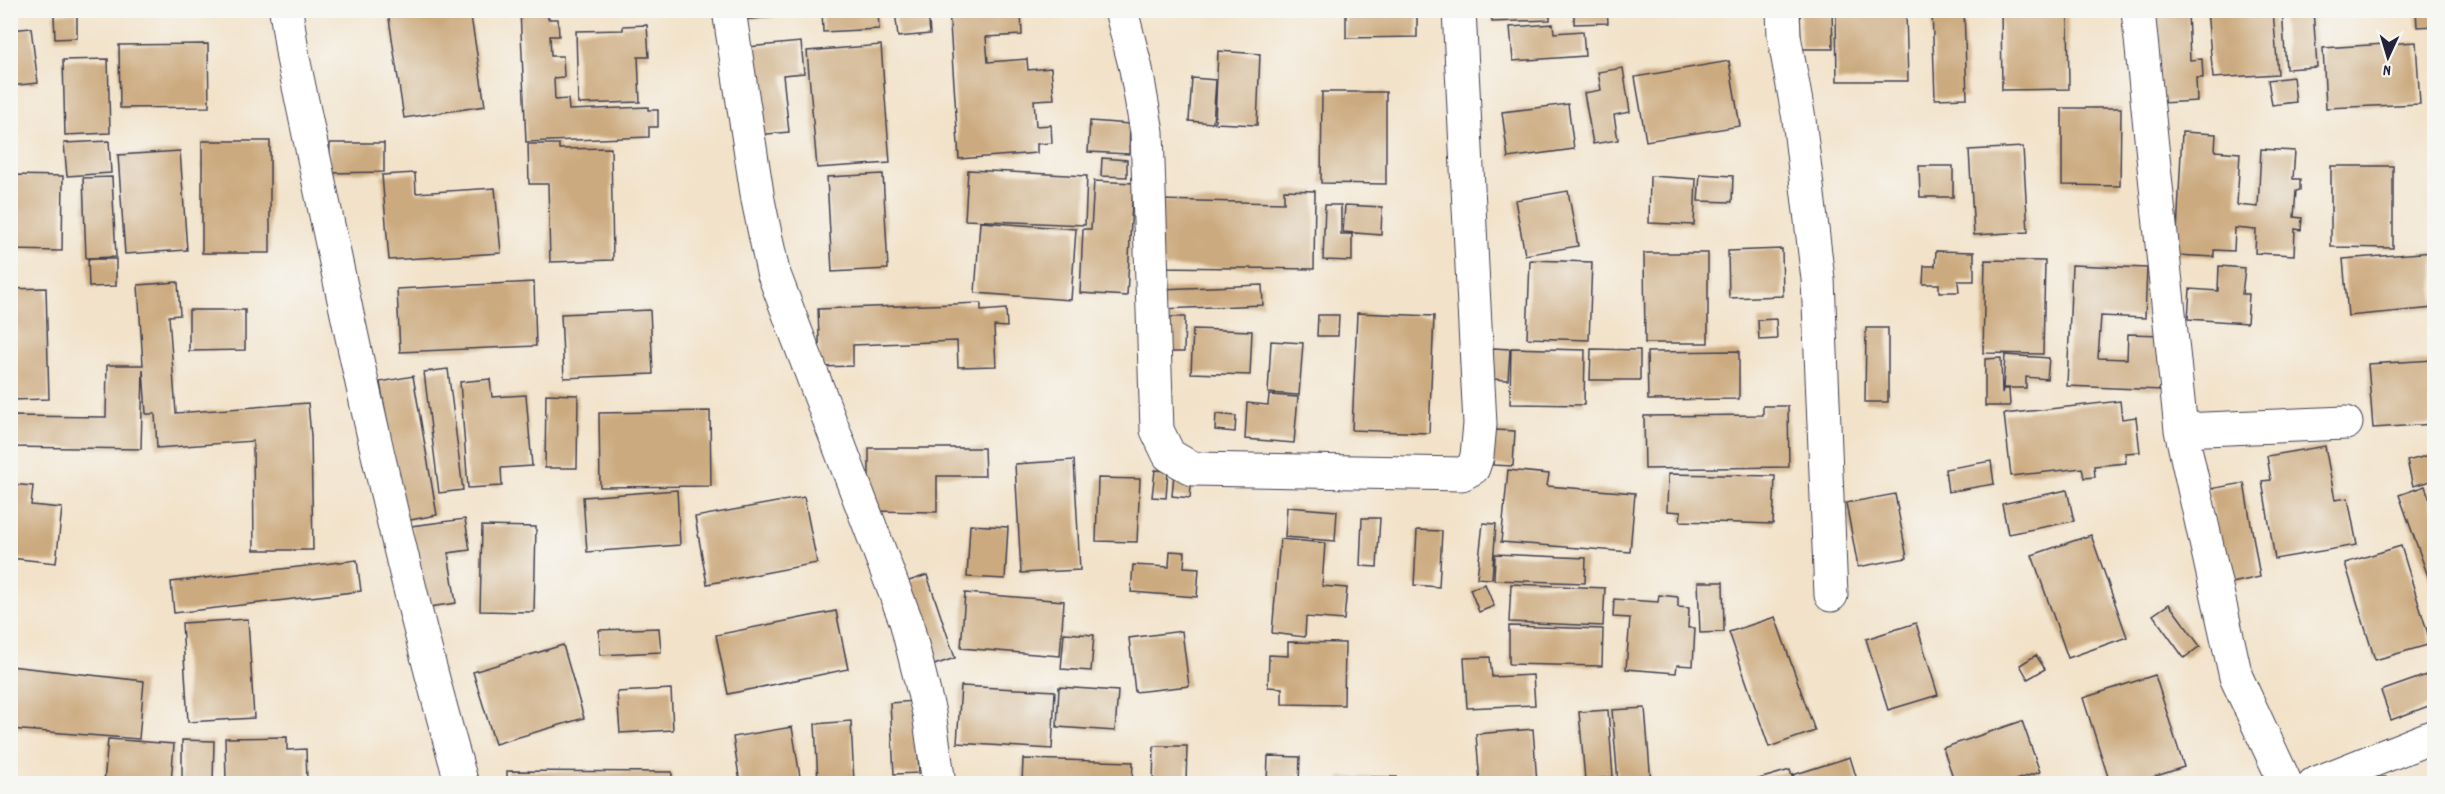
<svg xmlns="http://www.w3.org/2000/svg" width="2445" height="794" viewBox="0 0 2445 794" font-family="Dekko,sans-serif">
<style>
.building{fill:#ccaa7f}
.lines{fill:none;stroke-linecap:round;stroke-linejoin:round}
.minor-casing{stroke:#413f50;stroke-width:35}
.minor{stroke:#fff;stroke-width:33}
</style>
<rect width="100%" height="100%" fill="#f6f6f2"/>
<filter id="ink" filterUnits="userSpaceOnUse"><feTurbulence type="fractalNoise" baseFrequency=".0167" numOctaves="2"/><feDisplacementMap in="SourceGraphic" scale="12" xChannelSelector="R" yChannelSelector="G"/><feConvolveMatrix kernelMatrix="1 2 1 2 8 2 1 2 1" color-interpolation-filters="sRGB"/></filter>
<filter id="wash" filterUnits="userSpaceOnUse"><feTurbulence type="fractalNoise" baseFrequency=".008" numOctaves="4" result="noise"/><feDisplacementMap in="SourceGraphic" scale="24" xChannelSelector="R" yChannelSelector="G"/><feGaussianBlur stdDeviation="1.35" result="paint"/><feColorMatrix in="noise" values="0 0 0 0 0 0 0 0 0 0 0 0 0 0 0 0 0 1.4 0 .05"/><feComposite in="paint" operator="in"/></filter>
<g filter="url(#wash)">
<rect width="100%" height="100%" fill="#f2e2c9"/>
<g id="blocks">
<path class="building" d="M399,10H470L485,106L404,118L388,12Z
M520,10H548V19H558L559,36H550L551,56H563L564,77L554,78L555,100L568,99L569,110L648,107V110H658V127H649V137L526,142Z
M741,10H774L775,17L742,20Z
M822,10H878L879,29L823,32Z
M895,10H928L930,34L898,37Z
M949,10H1021L1022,35L986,37L988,62L1027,59L1028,70L1051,68L1054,99L1034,100L1036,126L1051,125L1052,143L1037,144V153L959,159Z
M1309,10H1328V15H1310Z
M1346,10H1417V37L1346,38Z
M1491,10H1550V20L1492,22Z
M1574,10H1607L1608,23L1574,24Z
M1800,10H1832L1833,49H1801Z
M1932,10H1964L1967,98L1935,99Z
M2001,10H2027V16L2068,15L2069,89L2002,90Z
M2154,10L2188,12L2190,60L2202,59L2203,78H2196L2197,101L2160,103Z
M2207,10H2273L2278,74L2213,78Z
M2282,10H2313L2317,67L2286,69Z
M2416,10H2434V26L2417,27Z
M77,13V38L55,39L54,14Z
M1836,14H1906L1908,81H1837Z
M1553,24L1554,33L1583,31L1585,56L1513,61L1510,27Z
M647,25L649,57H638L640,102L578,104L576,31L623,30V26Z
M31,28L38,83L10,86V30Z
M801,42L804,73L783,75L789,132L756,135L748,47Z
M2416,42L2420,104L2326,108L2323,48Z
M208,44L209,107L120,108L119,45Z
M881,45L890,163L817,168L807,51Z
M1218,51L1260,54L1257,125L1215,123Z
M108,59L110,133L65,135L63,60Z
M1729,61L1740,126L1646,141L1635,77Z
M1623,68L1630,112L1614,115L1618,140L1593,144L1584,93L1601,90L1598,72Z
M2293,77L2296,102L2272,105L2268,80Z
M1192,78L1216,80L1213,123L1189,121Z
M1322,92H1386V184L1321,183Z
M1568,104L1574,149L1508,158L1502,112Z
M2062,108H2121L2120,186L2062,185Z
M1090,121L1130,124L1129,154L1088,152Z
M2182,132L2216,134L2215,151L2240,153L2237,205L2258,207L2261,149L2295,151L2293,179H2300V190L2296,191L2294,217L2302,218L2301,230L2295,229L2294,255L2255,253L2256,230L2235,228L2234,251L2214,250V257L2176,255Z
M109,141L111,173L67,176L64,143Z
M202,141H270V253H202Z
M330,143H384V172L329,173Z
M528,144H559V149L611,148L613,260L550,262L548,184H529Z
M2023,147L2028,232L1974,235L1969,150Z
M180,151L187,250L125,254L118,155Z
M1102,158L1127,160V177L1101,176Z
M1919,166H1953V197H1920Z
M2331,166H2393V248L2331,247Z
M968,170L1087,176L1085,225L965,220Z
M415,173L416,193L495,188L501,253L389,260L382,175Z
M883,174L888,269L832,272L827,177Z
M1700,174L1733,176L1732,202L1698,201Z
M10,175L63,176L62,251L10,250Z
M1650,176L1696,179L1694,225L1649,223Z
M112,177L116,257L86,258L83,178Z
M1094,181L1133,183L1127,296L1080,293L1083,229H1091Z
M1284,190L1315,191L1314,269L1158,267L1160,200L1284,203Z
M1568,191L1578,246L1525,255L1515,200Z
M1325,205H1341V234H1352V261L1323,260Z
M1345,205L1382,207L1381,235L1343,232Z
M980,222L1076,229L1071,300L975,293Z
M1782,249L1783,296L1729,298L1728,251Z
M1936,251L1974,252V281H1958L1959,292H1939V284H1923L1924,266H1935Z
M2434,252V308L2348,316L2343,259Z
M1644,253H1708V343H1645Z
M88,259H116V286L89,287Z
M1530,260L1592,262L1589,340L1527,338Z
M1985,260L2045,261L2043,354L1983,353Z
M2072,265L2147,268L2145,318L2101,316L2098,358L2127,359L2128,334L2164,335L2162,390L2067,386Z
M2219,266L2245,268L2242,294H2249L2247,323L2188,319L2190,289L2218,291Z
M178,282L180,315L169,316L176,413L308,403L311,436L313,550H254L253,441L157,448L155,414H146L143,369L141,449L10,447V416L106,417L107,365H143L138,285Z
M534,282L536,346L400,352L397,289Z
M1262,285L1263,305L1162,309L1161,289Z
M46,288L49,399L10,400V289Z
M981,303V311L1006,309L1007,327L994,326L996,366L958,367L957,341L853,345V366L820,367L818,309Z
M189,310H245V350L189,351Z
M650,310L653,374L564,378L561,314Z
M1357,313L1434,316L1429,433L1352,430Z
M1318,315H1339L1338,336H1317Z
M1159,317H1185L1184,352H1158Z
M1776,319L1777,339L1759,340L1758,320Z
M1866,328H1888V402H1865Z
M1193,329L1252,331L1250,375L1191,373Z
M1271,341L1303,343L1299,395L1268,393Z
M1493,348L1510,349L1508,380L1491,379Z
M1511,348L1585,350L1584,405L1510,404Z
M1591,349L1640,350V380H1590Z
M1739,351V399L1648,400L1647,352Z
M2005,355L2049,358L2047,379L2026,377V388H2003Z
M2001,358L2002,394L2003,389H2009L2010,406H1985V359Z
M2434,360V424L2373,428L2368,364Z
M448,369L463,490L439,493L424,372Z
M413,376L437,515L405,521L380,382Z
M490,379L492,397L526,395L532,466L501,468L502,486L468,488L460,382Z
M546,394L578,395L577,468H545Z
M1269,395L1298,397L1294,443L1245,439L1247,403L1268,405Z
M2120,401L2122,419L2136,417L2140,452L2125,453L2126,463L2094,466L2095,477L2084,478L2082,468L2011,476L2004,414Z
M1763,406H1788L1789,467L1645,469L1644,416L1763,415Z
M710,411L711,486L600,487L599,413Z
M1216,414L1236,416L1235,432L1215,430Z
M1494,430L1515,431L1513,466L1493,465Z
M2325,446L2335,500L2348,498L2357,545L2275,559L2262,481L2271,480L2267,456Z
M869,448H984L985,476H937V512L869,511Z
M2434,454V480L2413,486L2407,461Z
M1074,460L1080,570L1021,573L1015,464Z
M1991,461L1994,484L1948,492L1945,469Z
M1155,470L1168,471L1166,498L1152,497Z
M1508,470L1549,474L1547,486L1635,493L1630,552L1501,542Z
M1174,473L1192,474L1190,498L1172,496Z
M1668,474L1775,476L1773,524L1680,521L1681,512L1667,511Z
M1098,478L1140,479L1137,542L1096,541Z
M2244,483L2260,577L2227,584L2209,489Z
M10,484L33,486L31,505L62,508L56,563L10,558Z
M2425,486L2434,512V593L2399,495Z
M677,490L680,545L587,552L583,497Z
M2067,490L2074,521L2008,534L2002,504Z
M1895,494L1907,558L1858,567L1846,503Z
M804,497L817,563L707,584L695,517Z
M1287,507L1337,511L1335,541L1285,537Z
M1362,518H1380L1377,567L1360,566Z
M465,519L470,550L448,553L456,603L423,608L411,526Z
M1483,523L1496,524L1492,579L1477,578Z
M970,525L1008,527L1005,579L967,577Z
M482,526L536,527L534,612L480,611Z
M1417,530L1442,531L1439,587L1414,585Z
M2091,535L2127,637L2068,658L2032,555Z
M1280,539L1325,543L1322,586L1347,588L1344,620L1306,617L1305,637L1272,633Z
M2401,546L2431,644L2375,660L2345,563Z
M1170,551L1185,552L1184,567L1199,568L1197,597L1131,592L1133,565L1169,567Z
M1495,554L1586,558L1585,583L1494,580Z
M357,560L361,591L174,613L171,582Z
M927,575L955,658L928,667L900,584Z
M1698,582H1723L1724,632L1700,633Z
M1485,584L1494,606L1479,612L1470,589Z
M1511,584L1605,588L1603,626L1509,622Z
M965,593L1064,601L1060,656L961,648Z
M1659,595L1678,597V607L1689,608L1688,628H1695L1693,666L1677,665L1676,673L1626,669L1630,618L1613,617L1614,599L1658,602Z
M2169,604L2200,646L2184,658L2153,615Z
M836,611L848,669L728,694L716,635Z
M1775,617L1815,731L1769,747L1729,632Z
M248,619L254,718L188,722L182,623Z
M1916,623L1938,695L1888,710L1866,639Z
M1509,626L1603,629L1602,666L1509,664Z
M659,628L661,652L600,655L599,630Z
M1182,631L1189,686L1135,692L1129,638Z
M1064,633L1094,635L1091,671L1061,669Z
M1288,642L1345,643L1344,705L1282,704V688L1268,687L1269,655L1288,656Z
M563,645L584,718L495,744L473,672Z
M2036,655L2045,669L2028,679L2020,665Z
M1490,657L1492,677L1533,675L1535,705L1467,708L1464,658Z
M10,666L144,681L139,739L10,729Z
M2432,673L2434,680V704L2391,720L2381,691Z
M2155,675L2184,767L2135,783H2110L2083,698Z
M961,686L1055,691L1052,749L957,743Z
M1059,687L1118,691L1115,731L1057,727Z
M671,689L673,730L620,733L617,692Z
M915,701L919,773L894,774L890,703Z
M1645,708L1651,783H1618L1612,710Z
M1608,710L1613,777L1585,780L1579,712Z
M851,721L854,783H818L815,724Z
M2022,721L2040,772L2006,783H1955L1943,748Z
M792,727L801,783H740L733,737Z
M1533,729L1537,783H1480L1476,734Z
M287,737V750L306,749L307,783H226L225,738Z
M108,739L174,744L171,783H104Z
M182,740L214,741L213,783H182Z
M1154,746H1187L1186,783H1153Z
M1268,756L1300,757L1299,783H1267Z
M1850,757L1858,783H1796L1793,775Z
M1023,759L1133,762L1132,783H1022Z
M1790,770L1794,783H1745Z
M507,771L672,772V783H507Z
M1340,777H1397V783H1340Z
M2385,777L2386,783H2362V779Z"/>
</g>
</g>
<g filter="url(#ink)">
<use href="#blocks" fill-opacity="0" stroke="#413f50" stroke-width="1.5"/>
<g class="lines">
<defs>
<path id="minor" d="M286,10L293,58C344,301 393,545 462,784
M729,10L758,200L773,272L906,621L929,713L939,784
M1121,10L1136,69L1147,132L1157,430L1169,455L1193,469L1462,474L1473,468L1477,456L1480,424L1459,10
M1783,10L1784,36L1799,119L1818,279L1831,595
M2138,10L2181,430
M2286,784L2236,677L2181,430L2346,423
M2314,784L2434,736"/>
</defs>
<use href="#minor" class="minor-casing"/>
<use href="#minor" class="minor"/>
</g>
</g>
<rect width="2445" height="794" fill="none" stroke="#f6f6f2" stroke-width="36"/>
<g transform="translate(2388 57) rotate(184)" stroke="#f6f6f2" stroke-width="4.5" paint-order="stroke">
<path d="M0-4.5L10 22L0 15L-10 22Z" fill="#22223b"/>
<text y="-9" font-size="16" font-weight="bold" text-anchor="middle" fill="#22223b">N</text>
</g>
</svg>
